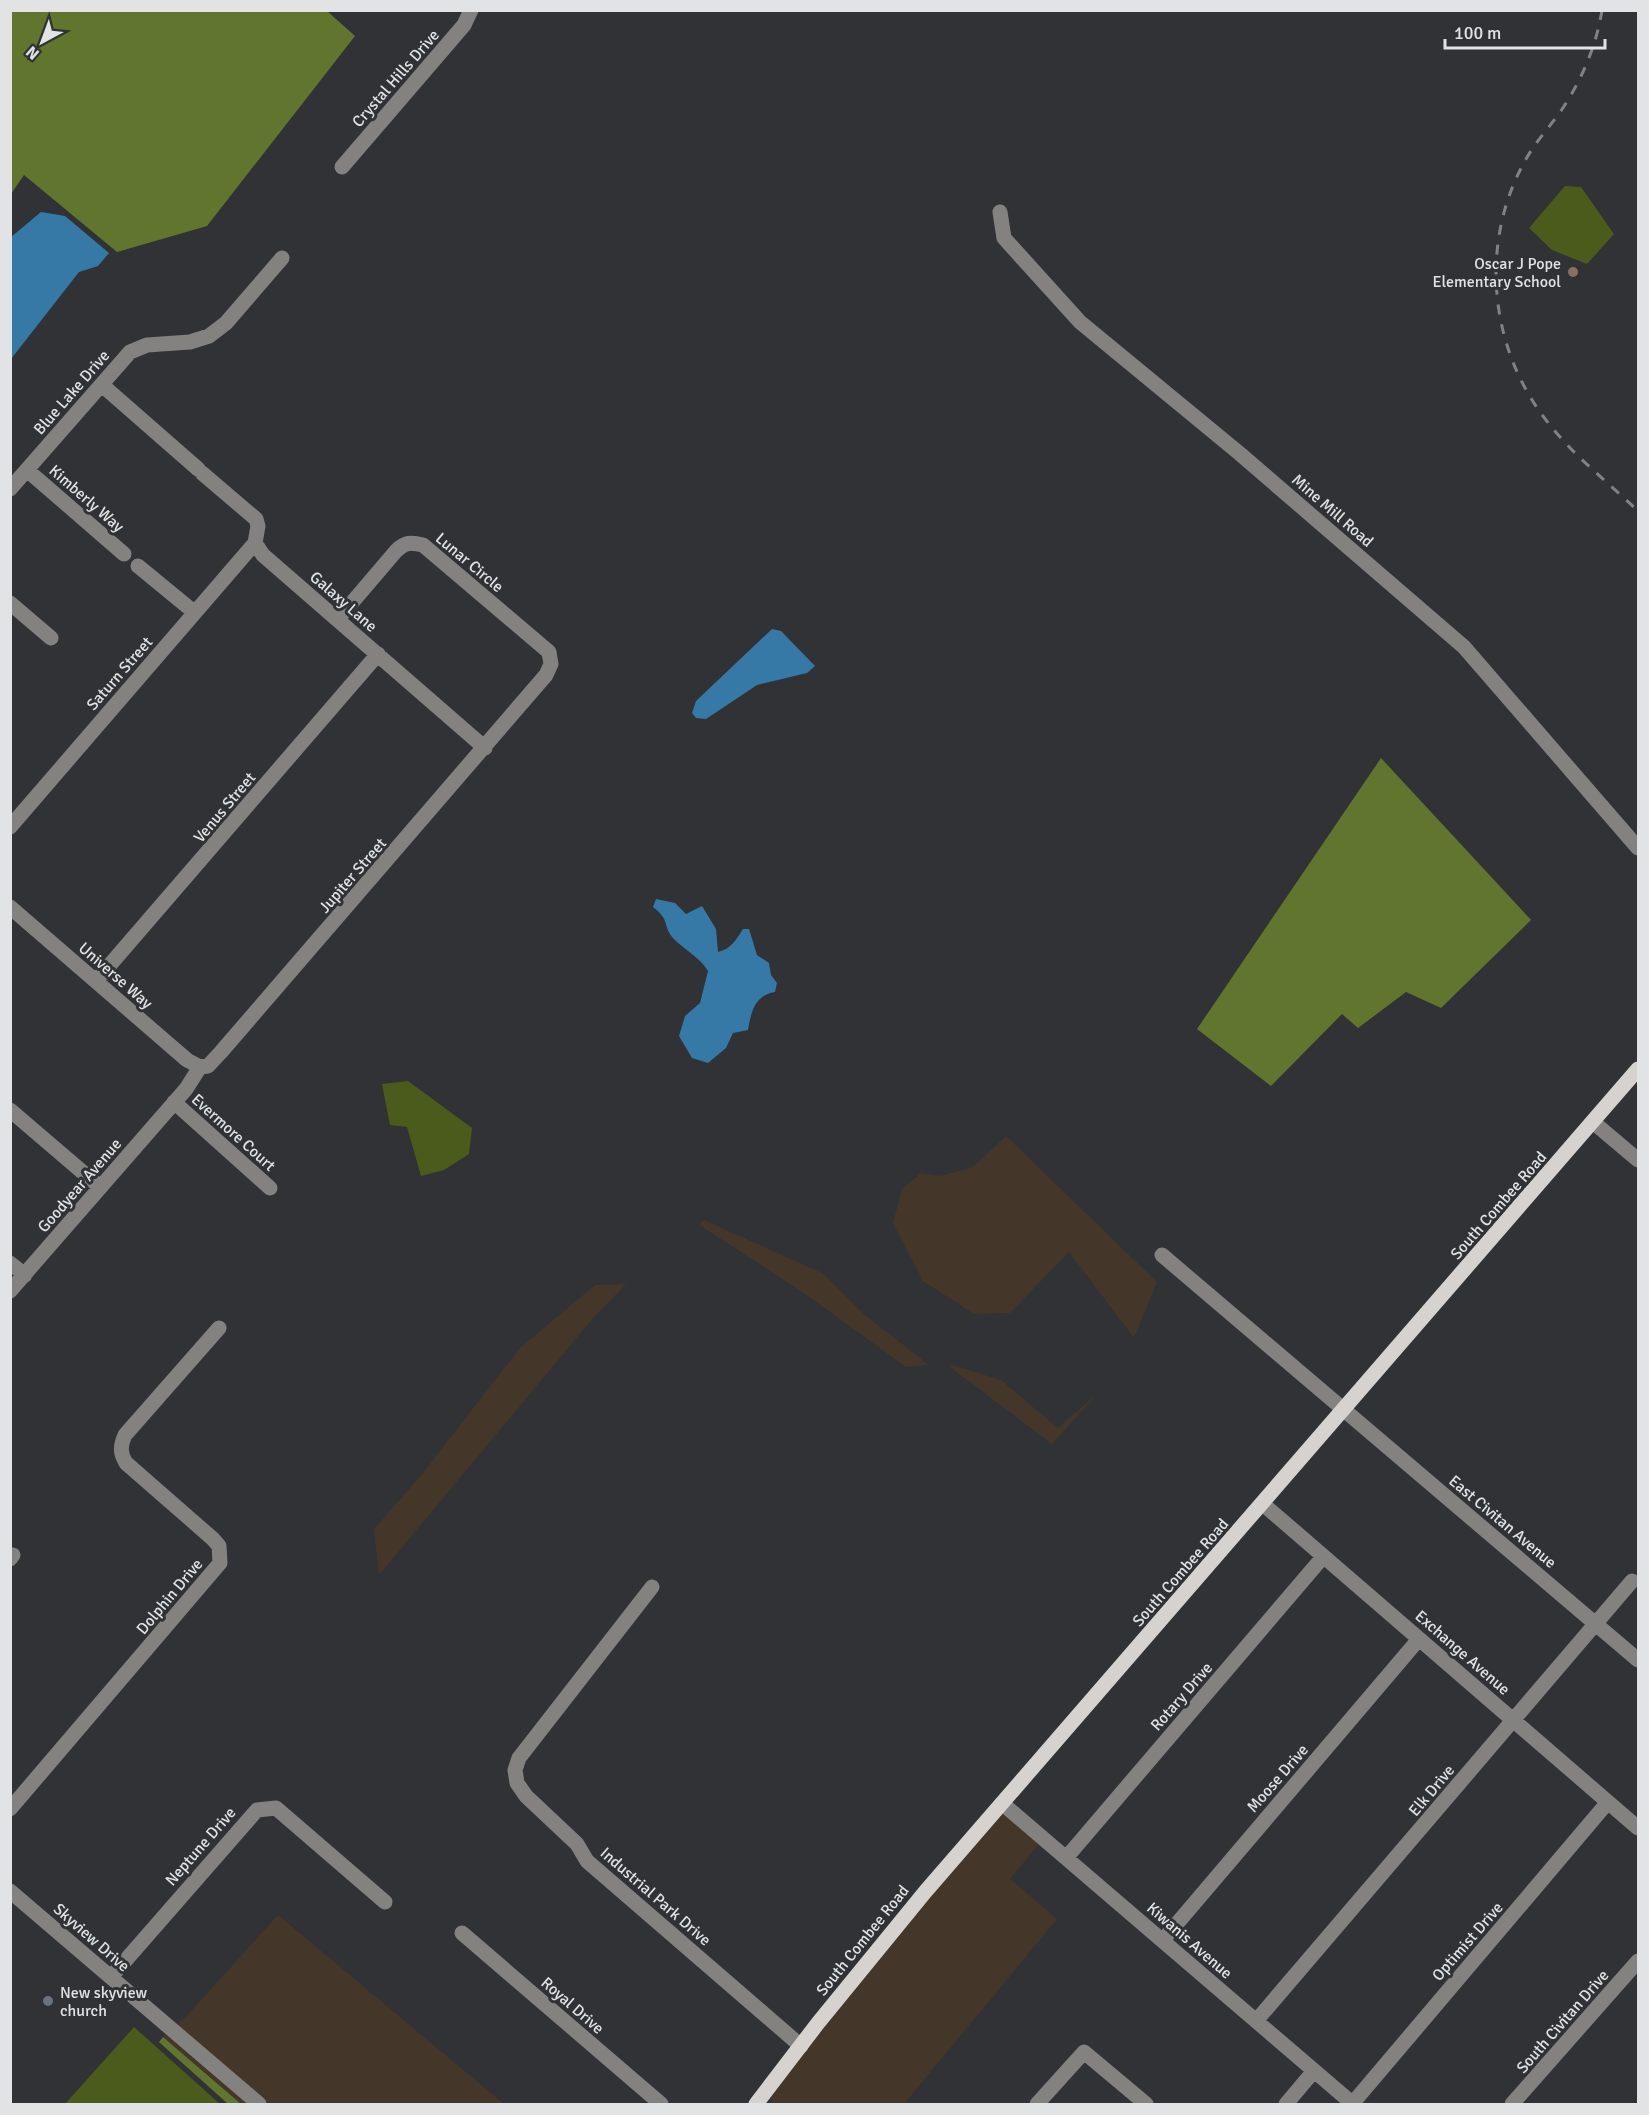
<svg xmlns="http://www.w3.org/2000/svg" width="1649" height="2115" viewBox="0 0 1649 2115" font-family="Signika,sans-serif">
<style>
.commercial{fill:#443729}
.green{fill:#4b5b1b}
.forest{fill:#62752f}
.water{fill:#3679a6}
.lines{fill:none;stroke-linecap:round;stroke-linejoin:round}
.minor{stroke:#838281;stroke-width:15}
.major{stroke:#d5d2cf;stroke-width:15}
.rail{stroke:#808284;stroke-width:3;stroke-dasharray:10 10;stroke-linecap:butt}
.education-dot{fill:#8d6e63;stroke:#303235;stroke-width:2}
.worship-dot{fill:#6b7280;stroke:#303235;stroke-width:2}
.labels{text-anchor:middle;stroke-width:6;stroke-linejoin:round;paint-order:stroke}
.street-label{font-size:16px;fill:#e2e3e5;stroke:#303235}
.poi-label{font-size:16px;fill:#e2e3e5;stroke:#303235;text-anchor:end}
</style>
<rect width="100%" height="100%" fill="#303235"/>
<path class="commercial" d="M1006,1136L1157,1282L1134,1338L1069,1252L1010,1313L974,1314L923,1281L893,1223L902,1189L921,1173L940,1176L973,1167Z
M704,1220L822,1273L865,1315L929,1365L906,1367L804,1293L699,1225Z
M626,1284L594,1317L379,1575L374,1529L419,1478L520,1348L595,1285Z
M952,1365L1001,1380L1058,1428L1097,1394L1052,1444L950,1367Z
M1003,1813L1039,1844L1010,1879L1057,1919L904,2104H775L768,2099L822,2027L929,1896Z
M278,1915L504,2104H269L175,2024L184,2019Z
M167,2033L250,2104H241L163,2037Z"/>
<path class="green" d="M1565,186L1581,187L1614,234L1587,264L1552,250L1529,228Z
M408,1081L472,1128L469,1154L444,1170L421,1176L407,1127L390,1125L382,1084Z
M134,2027L220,2104H65Z"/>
<path class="forest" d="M11,10L327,11L355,36L207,226L117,252L24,175L11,194Z
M1381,758L1531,920L1441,1008L1406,992L1358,1028L1342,1014L1271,1086L1197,1029Z
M163,2037L241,2104H228L159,2042Z"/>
<path class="water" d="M41,212L65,216L109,253L98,266L79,272L11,359V237Z
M772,629L781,631L815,666L807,673L757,685L706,719L696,718L692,713L696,701Z
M656,899L675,903L686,914L702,906L716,929L718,952C731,949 736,940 743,929H749L757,955L769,963L771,975L777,983L775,992C755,995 751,1012 748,1030L733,1033L726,1048L708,1063L692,1058L679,1036L685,1016L700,1003L708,971C699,956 684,950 673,938C662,925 671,921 653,907Z"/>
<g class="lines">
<path class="minor" d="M342,167L464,25L471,10
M1000,212L1004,238L1080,322L1239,453L1464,647L1638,848
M102,385L198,469
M27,470L124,554
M202,473L256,519L258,526L255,543L263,555L485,748
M10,489L130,352L147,345L190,342L209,336L226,323L282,258
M138,566L194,612
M10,603L51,638
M10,827L255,543
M10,907L187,1060L200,1067
M96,981L378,654
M174,1102L270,1188
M10,1110L100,1187
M1593,1122L1638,1160
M1162,1255L1638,1660
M10,1263L25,1275
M10,1291L186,1089L200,1067L208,1066L221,1052L546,675L551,664L549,652L423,545C411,542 405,542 396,551L338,619
M1263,1504L1638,1828
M10,1559L13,1555
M652,1587L519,1758L515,1770L517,1783L526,1796L577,1844L587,1861L801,2046
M1003,1804L1353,2104
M10,1809L220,1563L219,1546L213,1539L126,1463C120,1453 120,1446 125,1435L219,1328
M1066,1858L1323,1557
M10,1891L259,2104
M462,1933L661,2104
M1163,1940L1419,1639
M111,1977L257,1810L276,1808L385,1902
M1256,2021L1632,1581
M1037,2104L1084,2052L1146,2104
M1286,2104L1313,2072
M1352,2104L1608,1802
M1512,2104L1638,1961"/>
<path class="major" d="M756,2104L818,2023L925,1892L1638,1069"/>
<path class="rail" d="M1602,10C1596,48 1580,84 1558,115C1547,130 1535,143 1526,159C1478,243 1489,351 1550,425C1575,457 1609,483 1638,511"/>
</g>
<circle class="education-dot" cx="1573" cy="272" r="6"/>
<circle class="worship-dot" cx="48" cy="2001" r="6"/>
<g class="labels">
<g class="street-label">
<text transform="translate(395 78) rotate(-49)" y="6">Crystal Hills Drive</text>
<text transform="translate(71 392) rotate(-49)" y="6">Blue Lake Drive</text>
<text transform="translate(87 498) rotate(41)" y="6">Kimberly Way</text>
<text transform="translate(1333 510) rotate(41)" y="6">Mine Mill Road</text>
<text transform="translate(470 562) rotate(40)" y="6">Lunar Circle</text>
<text transform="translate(344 601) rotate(41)" y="6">Galaxy Lane</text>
<text transform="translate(119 673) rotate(-49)" y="6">Saturn Street</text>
<text transform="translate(224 807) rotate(-50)" y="6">Venus Street</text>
<text transform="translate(352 875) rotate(-49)" y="6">Jupiter Street</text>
<text transform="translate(116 975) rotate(41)" y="6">Universe Way</text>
<text transform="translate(234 1132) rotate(42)" y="6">Evermore Court</text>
<text transform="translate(79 1185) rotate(-49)" y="6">Goodyear Avenue</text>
<text transform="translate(1498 1205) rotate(-49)" y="6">South Combee Road</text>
<text transform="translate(1503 1521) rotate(40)" y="6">East Civitan Avenue</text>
<text transform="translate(1180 1572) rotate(-49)" y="6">South Combee Road</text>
<text transform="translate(169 1596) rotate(-50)" y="6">Dolphin Drive</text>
<text transform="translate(1463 1652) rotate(41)" y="6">Exchange Avenue</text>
<text transform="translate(1181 1696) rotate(-49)" y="6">Rotary Drive</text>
<text transform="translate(1277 1778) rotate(-49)" y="6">Moose Drive</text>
<text transform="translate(1431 1790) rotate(-50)" y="6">Elk Drive</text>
<text transform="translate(200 1846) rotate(-49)" y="6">Neptune Drive</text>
<text transform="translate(656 1896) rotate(41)" y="6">Industrial Park Drive</text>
<text transform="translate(92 1937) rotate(41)" y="6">Skyview Drive</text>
<text transform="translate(862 1940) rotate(-51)" y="6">South Combee Road</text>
<text transform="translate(1190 1940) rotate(41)" y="6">Kiwanis Avenue</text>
<text transform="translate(1467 1941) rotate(-49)" y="6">Optimist Drive</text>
<text transform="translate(573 2005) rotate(41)" y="6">Royal Drive</text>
<text transform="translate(1562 2021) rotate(-49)" y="6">South Civitan Drive</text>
</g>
<g class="poi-label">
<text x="1561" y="269">Oscar J Pope<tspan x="1561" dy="18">Elementary School</tspan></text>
<text x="60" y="1998" text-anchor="start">New skyview<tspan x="60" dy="18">church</tspan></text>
</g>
</g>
<rect width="1649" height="2115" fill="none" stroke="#e2e3e5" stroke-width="24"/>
<g transform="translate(42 42) rotate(221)" stroke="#303235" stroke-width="4.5" paint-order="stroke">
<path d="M0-4.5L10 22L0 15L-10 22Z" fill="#e2e3e5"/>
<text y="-9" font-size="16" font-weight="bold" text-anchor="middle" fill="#e2e3e5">N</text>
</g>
<path d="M1445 39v9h160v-9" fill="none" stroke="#e2e3e5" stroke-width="3"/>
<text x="1454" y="39" font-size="18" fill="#e2e3e5" stroke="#303235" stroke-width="4.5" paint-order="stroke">100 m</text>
</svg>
